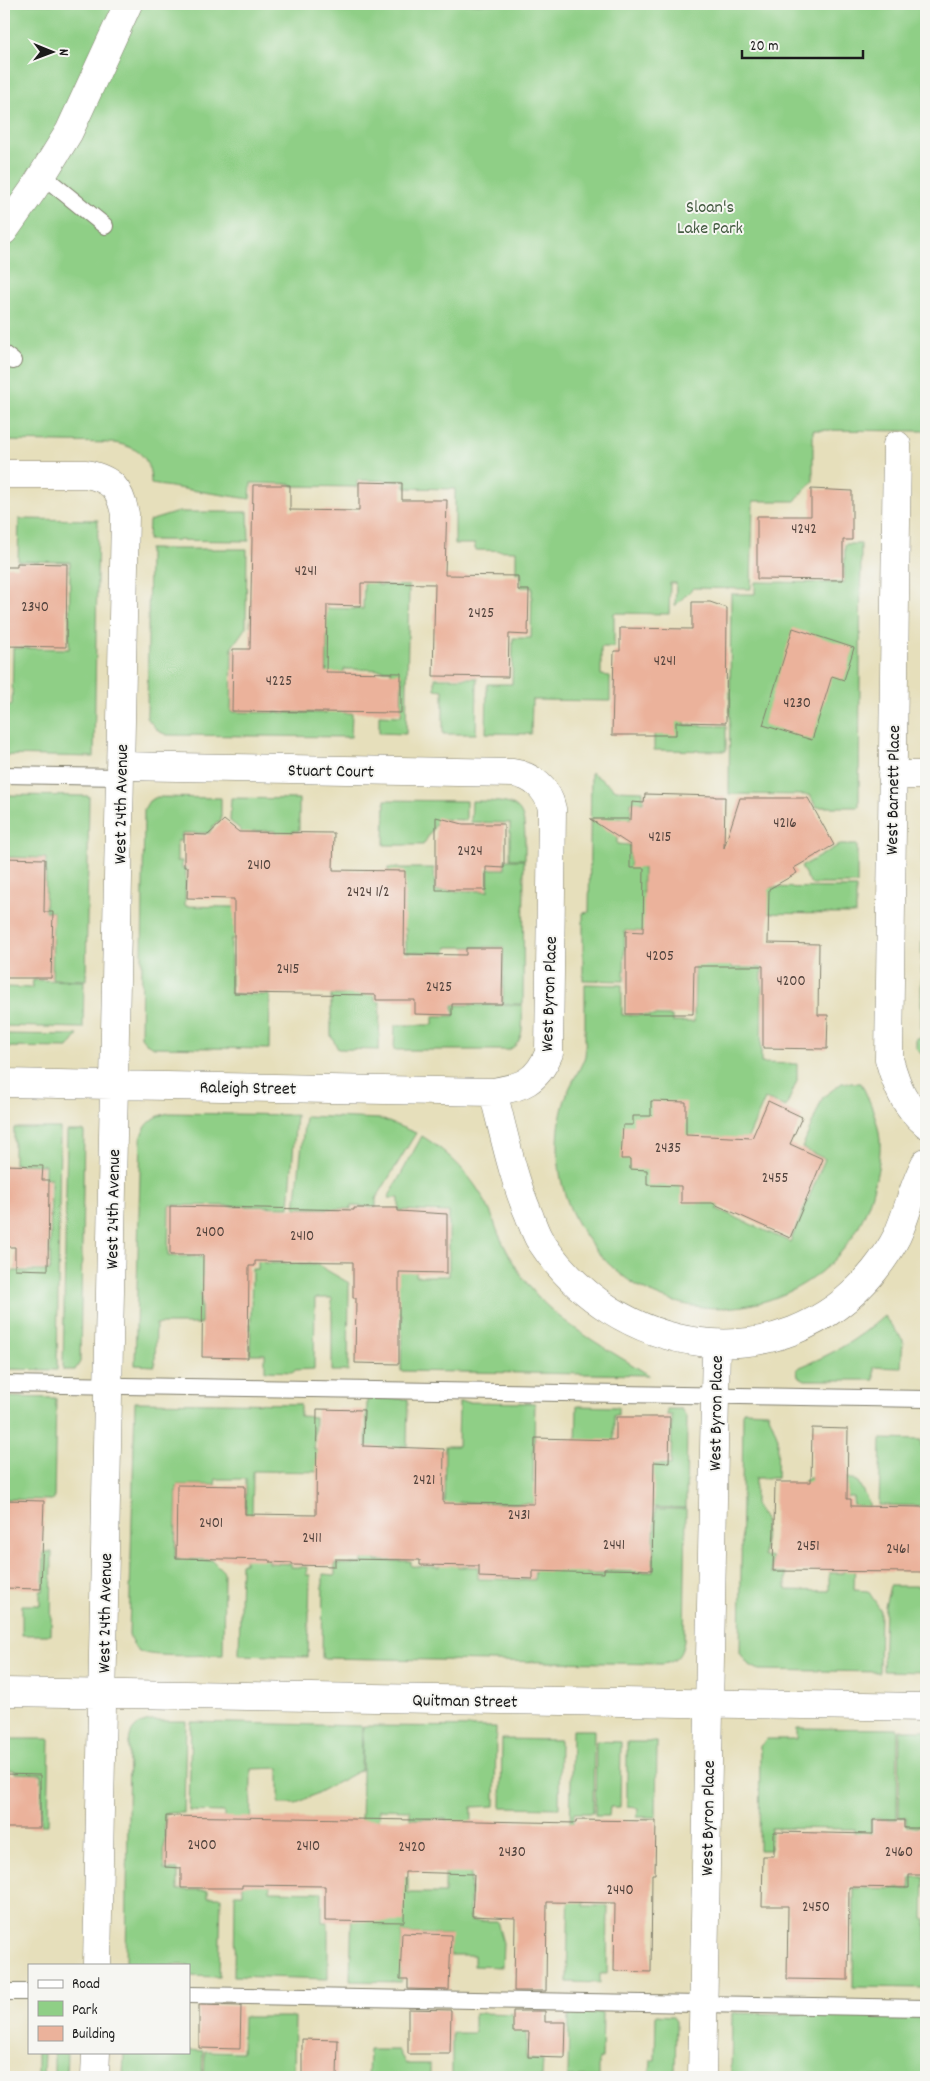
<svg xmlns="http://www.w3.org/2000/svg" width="930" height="2081" viewBox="0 0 930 2081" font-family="Dekko,sans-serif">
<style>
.green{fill:#8fcf86;stroke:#567651}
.building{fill:#ebb29b}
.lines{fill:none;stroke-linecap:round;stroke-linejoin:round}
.service-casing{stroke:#817e6c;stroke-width:18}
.minor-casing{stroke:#817e6c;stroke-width:29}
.service{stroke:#fff;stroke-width:16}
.minor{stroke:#fff;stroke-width:28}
.labels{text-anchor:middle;stroke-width:4;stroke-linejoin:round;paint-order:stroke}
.number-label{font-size:15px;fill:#50423c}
.park-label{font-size:18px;fill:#445b41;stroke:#f6f6f2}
.street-label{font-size:18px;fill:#1c1c1c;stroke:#f6f6f2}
</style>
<rect width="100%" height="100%" fill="#f6f6f2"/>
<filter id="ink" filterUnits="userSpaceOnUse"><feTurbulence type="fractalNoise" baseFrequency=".02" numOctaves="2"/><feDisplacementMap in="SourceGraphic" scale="10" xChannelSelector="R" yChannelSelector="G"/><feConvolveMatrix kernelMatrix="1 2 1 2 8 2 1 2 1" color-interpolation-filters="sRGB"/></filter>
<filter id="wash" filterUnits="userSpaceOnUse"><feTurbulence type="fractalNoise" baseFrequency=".0096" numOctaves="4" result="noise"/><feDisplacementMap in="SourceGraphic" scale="20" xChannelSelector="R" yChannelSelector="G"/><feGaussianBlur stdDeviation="1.12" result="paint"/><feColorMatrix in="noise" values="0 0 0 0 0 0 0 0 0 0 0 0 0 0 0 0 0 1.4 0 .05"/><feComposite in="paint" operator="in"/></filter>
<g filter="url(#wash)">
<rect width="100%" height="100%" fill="#e6dfbb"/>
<path class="green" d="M4,4H926V431L813,430V481L795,501H753L751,589L693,588L675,606L676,583H670L669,614L614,613V647H601V675L610,676V701L532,700L531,734L486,733L487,684H512L513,638H531L532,587H521V573H516V551L475,550V544H455V489L405,488V481L357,480V487L292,486V484L251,483L250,499L151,484C151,458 139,447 114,443L4,441Z
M178,512H248L249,541L148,540L149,521Z
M19,519L98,520L94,757L4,755L6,705H12L13,648L69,649L70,562L18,561Z
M845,544H861L859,807H816L810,795L729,794L731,594H755V582L844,583Z
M149,549H247L246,627L232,647L231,712L326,713L327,634L275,633L261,626H250L251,607L363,609L365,555H379L378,585L409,586L406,734L379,733V715L401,716L402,676H391V670L344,669L343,713H352L351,737L167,735L158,731L147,718Z
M435,678H477L476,734H443V690L435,689Z
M654,698L685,718V725L726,726V751L654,750Z
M591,772L616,790L643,791V802H631V819H617V844L630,845V867L643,868V893L733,915L732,968H762L761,1063L797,1064V1081L786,1107L765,1099L717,1209L790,1242L825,1159L802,1148L823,1097L842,1083H861C870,1101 878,1120 880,1140C881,1160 876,1181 870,1200C835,1308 695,1344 611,1266C586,1243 568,1213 561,1179C556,1152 557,1120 567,1094C571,1083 582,1066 585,1056C586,1050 585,1043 585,1037C585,1019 585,1002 585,984L622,985V1015L672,1016V1022H694L696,929L695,932L625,931L624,981L583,980V913L589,912Z
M4,795L89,796L86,980L52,979L53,912L45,911L46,858L4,857Z
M157,797L221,798V820L213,826L209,833H182L181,841H177V861H182V868H186L185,906L280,908V940L231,939V994L270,995L269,1049L154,1047L146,1043L141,1037L144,809L149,801Z
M231,798L299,799V831H293L292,837H276L275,831H253V835H241V830L230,821Z
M385,800L466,801V820L439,819L423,845H384Z
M472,801C527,801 525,806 525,859H510V823L471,822Z
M922,843H926V1059L916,1048V1038H921Z
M839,845H857V884H811L801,867Z
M505,860H524L523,1004H503V947H447L446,953L406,952V929H373L388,912V868H434L435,891H488V869H505Z
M723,887L856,888V914L722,913Z
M344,942L375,974V1001L380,1002L379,1050L338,1049L331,1036V995H343Z
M33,980L84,981L83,1028L4,1026V987L32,988Z
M453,1005H522C522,1022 526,1043 508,1050H394L395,1025H433V1016H454Z
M4,1034L78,1035L68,1048L4,1047Z
M169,1113L296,1115L289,1207L169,1205L168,1256L205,1257L204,1292H201V1324H156L155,1366L135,1365L141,1136C147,1122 154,1116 169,1113Z
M305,1116L381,1119L416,1133L376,1199V1207L351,1206V1209L295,1208Z
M14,1128H60L57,1370L4,1369L7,1277L13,1271H50L51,1178H45V1165L14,1164Z
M67,1131H84L80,1362L75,1370H63Z
M422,1136C450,1153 473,1177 488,1207C493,1216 495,1226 499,1235C509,1256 520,1276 535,1293C561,1325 613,1352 649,1375L401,1371L402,1314H385L386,1262H417L416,1276H449V1212L399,1210V1198H388Z
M265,1209L264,1263L316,1264L349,1283L348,1371H332V1298H315L314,1369L294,1370V1372L265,1371V1354H250L252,1269H258V1252Z
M884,1316L903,1340L901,1368L874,1367V1380H805L798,1376L797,1370L800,1367C833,1354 857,1340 884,1316Z
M4,1397L56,1398L54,1500L4,1499Z
M367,1398L408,1399L407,1446H401L400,1483L365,1507Z
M135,1402L300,1404V1416L315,1417L314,1449H333L332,1472L253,1471L252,1518L270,1519L269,1563L291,1564V1567H307L306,1575H310L308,1657L239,1655L241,1563H245L246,1479H216L215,1485H177L175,1559L212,1560L224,1572L223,1655C207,1655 150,1658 139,1651C133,1647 131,1641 129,1634Z
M459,1402L535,1403L533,1482H543V1504L459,1502L458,1567H478V1579L534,1580L535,1569L587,1570V1574H605L606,1571L653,1572L655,1509H686L684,1641C682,1654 676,1663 662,1664L322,1658L323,1574L335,1575V1564H362L363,1508L377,1509L376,1561H411V1566L440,1567V1561H443L445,1446H458Z
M577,1406L618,1407V1415H614V1458L638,1464L671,1465L672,1415H667V1409H681L687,1417L686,1508L595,1506L575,1484Z
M743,1411L768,1412L778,1438L777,1478H755V1504L765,1520L764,1556L772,1557V1573L786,1574V1590L829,1591V1573H843L844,1518L855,1559L854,1590L868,1591L880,1609L879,1672L759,1670L748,1664L740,1653Z
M881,1439L921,1440V1446L926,1447V1506L879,1505Z
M809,1478H848L858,1482L869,1503V1510H854L853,1497H837L801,1484Z
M44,1552H52L51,1635H22V1605H40V1591H43Z
M923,1576H926V1672L883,1671L885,1606L890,1586H923Z
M151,1721H186L184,1813H165L164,1870H178V1890H208V1897H221L219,1977L189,1976V1965H126L129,1743C130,1729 137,1723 151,1721Z
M191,1722L362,1726L361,1770L296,1804H279V1768L251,1769L250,1869L270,1870V1891L322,1892V1922H328V1979L234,1976L235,1894H243V1862L224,1819V1812L189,1811Z
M363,1726L496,1727L495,1806L472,1807L470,1921H497L503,1943L502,1967L474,1966V1955H450V1935L402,1933L401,1982L350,1981L352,1902L362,1876L408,1877V1893H445L446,1819H410V1810L379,1809L378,1825H361Z
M797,1728L898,1729L897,1819H871L870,1885L855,1886V1829L771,1828L770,1850H759L760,1746L767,1739H797Z
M572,1730H594L593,1813H574L573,1874L584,1875V1906H608L607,1973H600V1983L567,1982Z
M900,1730H926V1826H906V1818L899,1817Z
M5,1739H50L48,1825H41L42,1774L15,1773L14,1770H4Z
M502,1739L560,1740L559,1808L501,1807Z
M596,1741L621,1742L620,1807H610L609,1816H595Z
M627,1742H657L656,1817H637L638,1808L627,1807Z
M911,1877H924L923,1918L926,1919V1988L853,1987L854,1888L910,1889Z
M569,2012L603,2013L602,2058H599V2077H568Z
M474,2013L527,2014L526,2059L543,2060L542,2077H452V2033H474Z
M732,2013L923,2016V2077H731Z
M656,2015L672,2016L676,2021L675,2077H650L651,2060H655Z
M243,2017H295L294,2077H204L205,2051L242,2052Z
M189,2050L203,2051L202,2077H123L124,2052H189Z
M369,2050H398L406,2064H430V2077H368Z
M37,2052H44L43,2077H37Z
M54,2052H67L66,2077H54Z"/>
<g id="blocks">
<path class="building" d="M359,482L402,483V500H447L445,575L518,576V590H529L528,635L509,634L508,677L433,676L435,584L361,583V606L327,605L326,672L401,673V713L232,711L233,649H250L253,485H290V510L359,511Z
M811,489L852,491V540H843V580L757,579V516H811Z
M17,563L67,564L66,647L4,646V567H17Z
M692,602H710L727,608L726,723L676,722V735H612L614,651H620V628L692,629Z
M793,628L854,648L844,680L832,676L812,740L763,725Z
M645,794L715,796V797H725L724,848L740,798H808L834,845L794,868L797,873L769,889L768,943L819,944L818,1015H828L827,1049L763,1048V966H694L693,1014H626V931L643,932L644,868H630V845L590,819H631L632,802L644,803Z
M436,817L463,824H504V868L486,867V890H436Z
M224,820L239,832L334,833L333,870L405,871L404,954L466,955V948H503L502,1004H452V1015L415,1014V1000H376V995L234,993V899L187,898L188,867H184V834L208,835Z
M4,858L45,859L44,912H53L51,978H4Z
M651,1101L686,1102V1135L752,1138L768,1101L802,1117L790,1144L823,1159L790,1238L712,1203H681V1186L647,1185V1170L630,1169V1159H621L623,1125H633V1116H651Z
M4,1165L43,1166L42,1180H49L48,1270L15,1269V1247H4Z
M170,1206L354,1210V1208H398V1211L447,1214V1273L399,1272V1364L355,1363L356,1298H353V1262L255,1261V1266H249L248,1358L202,1357L203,1255H170Z
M317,1409L364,1410L363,1446L444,1449L443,1503L534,1504L535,1438L616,1440V1417H670L669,1463L654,1462L652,1570L604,1569V1573L533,1571V1579L479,1577V1566L420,1565V1560L335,1559V1566L292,1565V1563L270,1562V1560L176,1558L177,1485L245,1486V1514L316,1515Z
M812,1428L848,1429L847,1499H851V1506L926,1507V1572L773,1571L775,1482H811Z
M4,1500L44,1501L41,1589L4,1588Z
M4,1774L40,1775V1828H4Z
M166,1816L478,1821L576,1823V1820L656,1821L655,1874H652L651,1972L614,1971L615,1903L547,1902L546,1991H514L515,1918L472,1916L474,1874L405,1872L404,1922L325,1921V1886L242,1885V1888H181V1868L165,1867Z
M873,1820H904V1828H926V1875H909V1888L849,1887L848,1980L787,1979L788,1906H762L763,1856H774V1832L873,1834Z
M402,1933L451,1935L449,1990L408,1989V1979H400Z
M199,2005L241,2006L240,2049L199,2048Z
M408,2009L451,2010L450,2054H408Z
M513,2011H545V2022H566L565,2058L528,2057L529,2032H513Z
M302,2039L338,2040L337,2077H302Z"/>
</g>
</g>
<g filter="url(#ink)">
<use href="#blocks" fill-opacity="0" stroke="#817e6c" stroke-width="1"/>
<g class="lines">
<defs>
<path id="service" d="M42,175L105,226
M4,354L13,361
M4,775L120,777
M4,1384L926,1399
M4,1992H29
M189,1995L926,2008"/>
<path id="minor" d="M4,231L33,190L69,132L128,4
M897,445L889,1059C897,1087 904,1105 926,1124
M4,474H86C112,479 120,489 125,514L97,1965
M892,775H926
M4,1083L493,1092C522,1087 537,1082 549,1053L552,809C548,789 533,776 513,773L120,766
M493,1092C504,1133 512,1176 529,1215C532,1223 535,1232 539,1239C615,1357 781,1385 874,1271C882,1261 891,1248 897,1236C908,1212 913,1185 926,1162
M4,1692L926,1707
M95,2077L96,2052
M702,2077L716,1344"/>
</defs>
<use href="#service" class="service-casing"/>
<use href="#minor" class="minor-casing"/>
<use href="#service" class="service"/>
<use href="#minor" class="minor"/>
</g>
</g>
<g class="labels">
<g class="number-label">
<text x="804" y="533">4242</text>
<text x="306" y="575">4241</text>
<text x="35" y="611">2340</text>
<text x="481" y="617">2425</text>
<text x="665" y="665">4241</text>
<text x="279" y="685">4225</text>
<text x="797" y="707">4230</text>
<text x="785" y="827">4216</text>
<text x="660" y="841">4215</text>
<text x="470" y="855">2424</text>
<text x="259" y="869">2410</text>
<text x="368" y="896">2424 1/2</text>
<text x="660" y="960">4205</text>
<text x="288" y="973">2415</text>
<text x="791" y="985">4200</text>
<text x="439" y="991">2425</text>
<text x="668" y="1152">2435</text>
<text x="775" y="1182">2455</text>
<text x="210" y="1236">2400</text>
<text x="302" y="1240">2410</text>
<text x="424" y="1484">2421</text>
<text x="519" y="1519">2431</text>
<text x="211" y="1527">2401</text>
<text x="312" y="1542">2411</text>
<text x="614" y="1549">2441</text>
<text x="808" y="1550">2451</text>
<text x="898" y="1553">2461</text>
<text x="202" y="1849">2400</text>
<text x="308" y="1850">2410</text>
<text x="412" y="1851">2420</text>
<text x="512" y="1856">2430</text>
<text x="899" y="1856">2460</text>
<text x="620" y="1894">2440</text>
<text x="816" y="1911">2450</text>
</g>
<g class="park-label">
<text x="710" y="212">Sloan's<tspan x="710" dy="21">Lake Park</tspan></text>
</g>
<g class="street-label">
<text transform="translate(331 770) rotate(1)" y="6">Stuart Court</text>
<text transform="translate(892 790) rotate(-89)" y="6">West Barnett Place</text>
<text transform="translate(120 804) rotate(-89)" y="6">West 24th Avenue</text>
<text transform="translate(548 994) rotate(-88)" y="6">West Byron Place</text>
<text transform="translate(248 1087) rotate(1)" y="6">Raleigh Street</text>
<text transform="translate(112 1209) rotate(-89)" y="6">West 24th Avenue</text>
<text transform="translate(715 1413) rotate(-89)" y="6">West Byron Place</text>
<text transform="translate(104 1613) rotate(-89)" y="6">West 24th Avenue</text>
<text transform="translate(465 1700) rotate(1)" y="6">Quitman Street</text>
<text transform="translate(707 1818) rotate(-89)" y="6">West Byron Place</text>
</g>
</g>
<rect width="930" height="2081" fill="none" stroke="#f6f6f2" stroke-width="20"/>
<rect x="28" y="1964" width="162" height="90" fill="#f6f6f2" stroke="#9f9f9c"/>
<rect x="38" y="1980" width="25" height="8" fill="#ffffff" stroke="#9f9f9c"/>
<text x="72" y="1988" font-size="15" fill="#1c1c1c">Road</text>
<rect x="38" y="2001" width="25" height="15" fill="#8fcf86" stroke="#9f9f9c"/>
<text x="72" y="2014" font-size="15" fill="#1c1c1c">Park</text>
<rect x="38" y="2026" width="25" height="15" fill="#ebb29b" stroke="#9f9f9c"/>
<text x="72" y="2038" font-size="15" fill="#1c1c1c">Building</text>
<g transform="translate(52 52) rotate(91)" stroke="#f6f6f2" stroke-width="4" paint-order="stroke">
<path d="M0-4L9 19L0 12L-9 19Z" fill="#1c1c1c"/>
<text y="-8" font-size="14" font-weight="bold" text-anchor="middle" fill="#1c1c1c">N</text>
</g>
<path d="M742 50v8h121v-8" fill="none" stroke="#1c1c1c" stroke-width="2.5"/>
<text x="750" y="50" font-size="15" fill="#1c1c1c" stroke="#f6f6f2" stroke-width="4" paint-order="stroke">20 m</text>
</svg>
